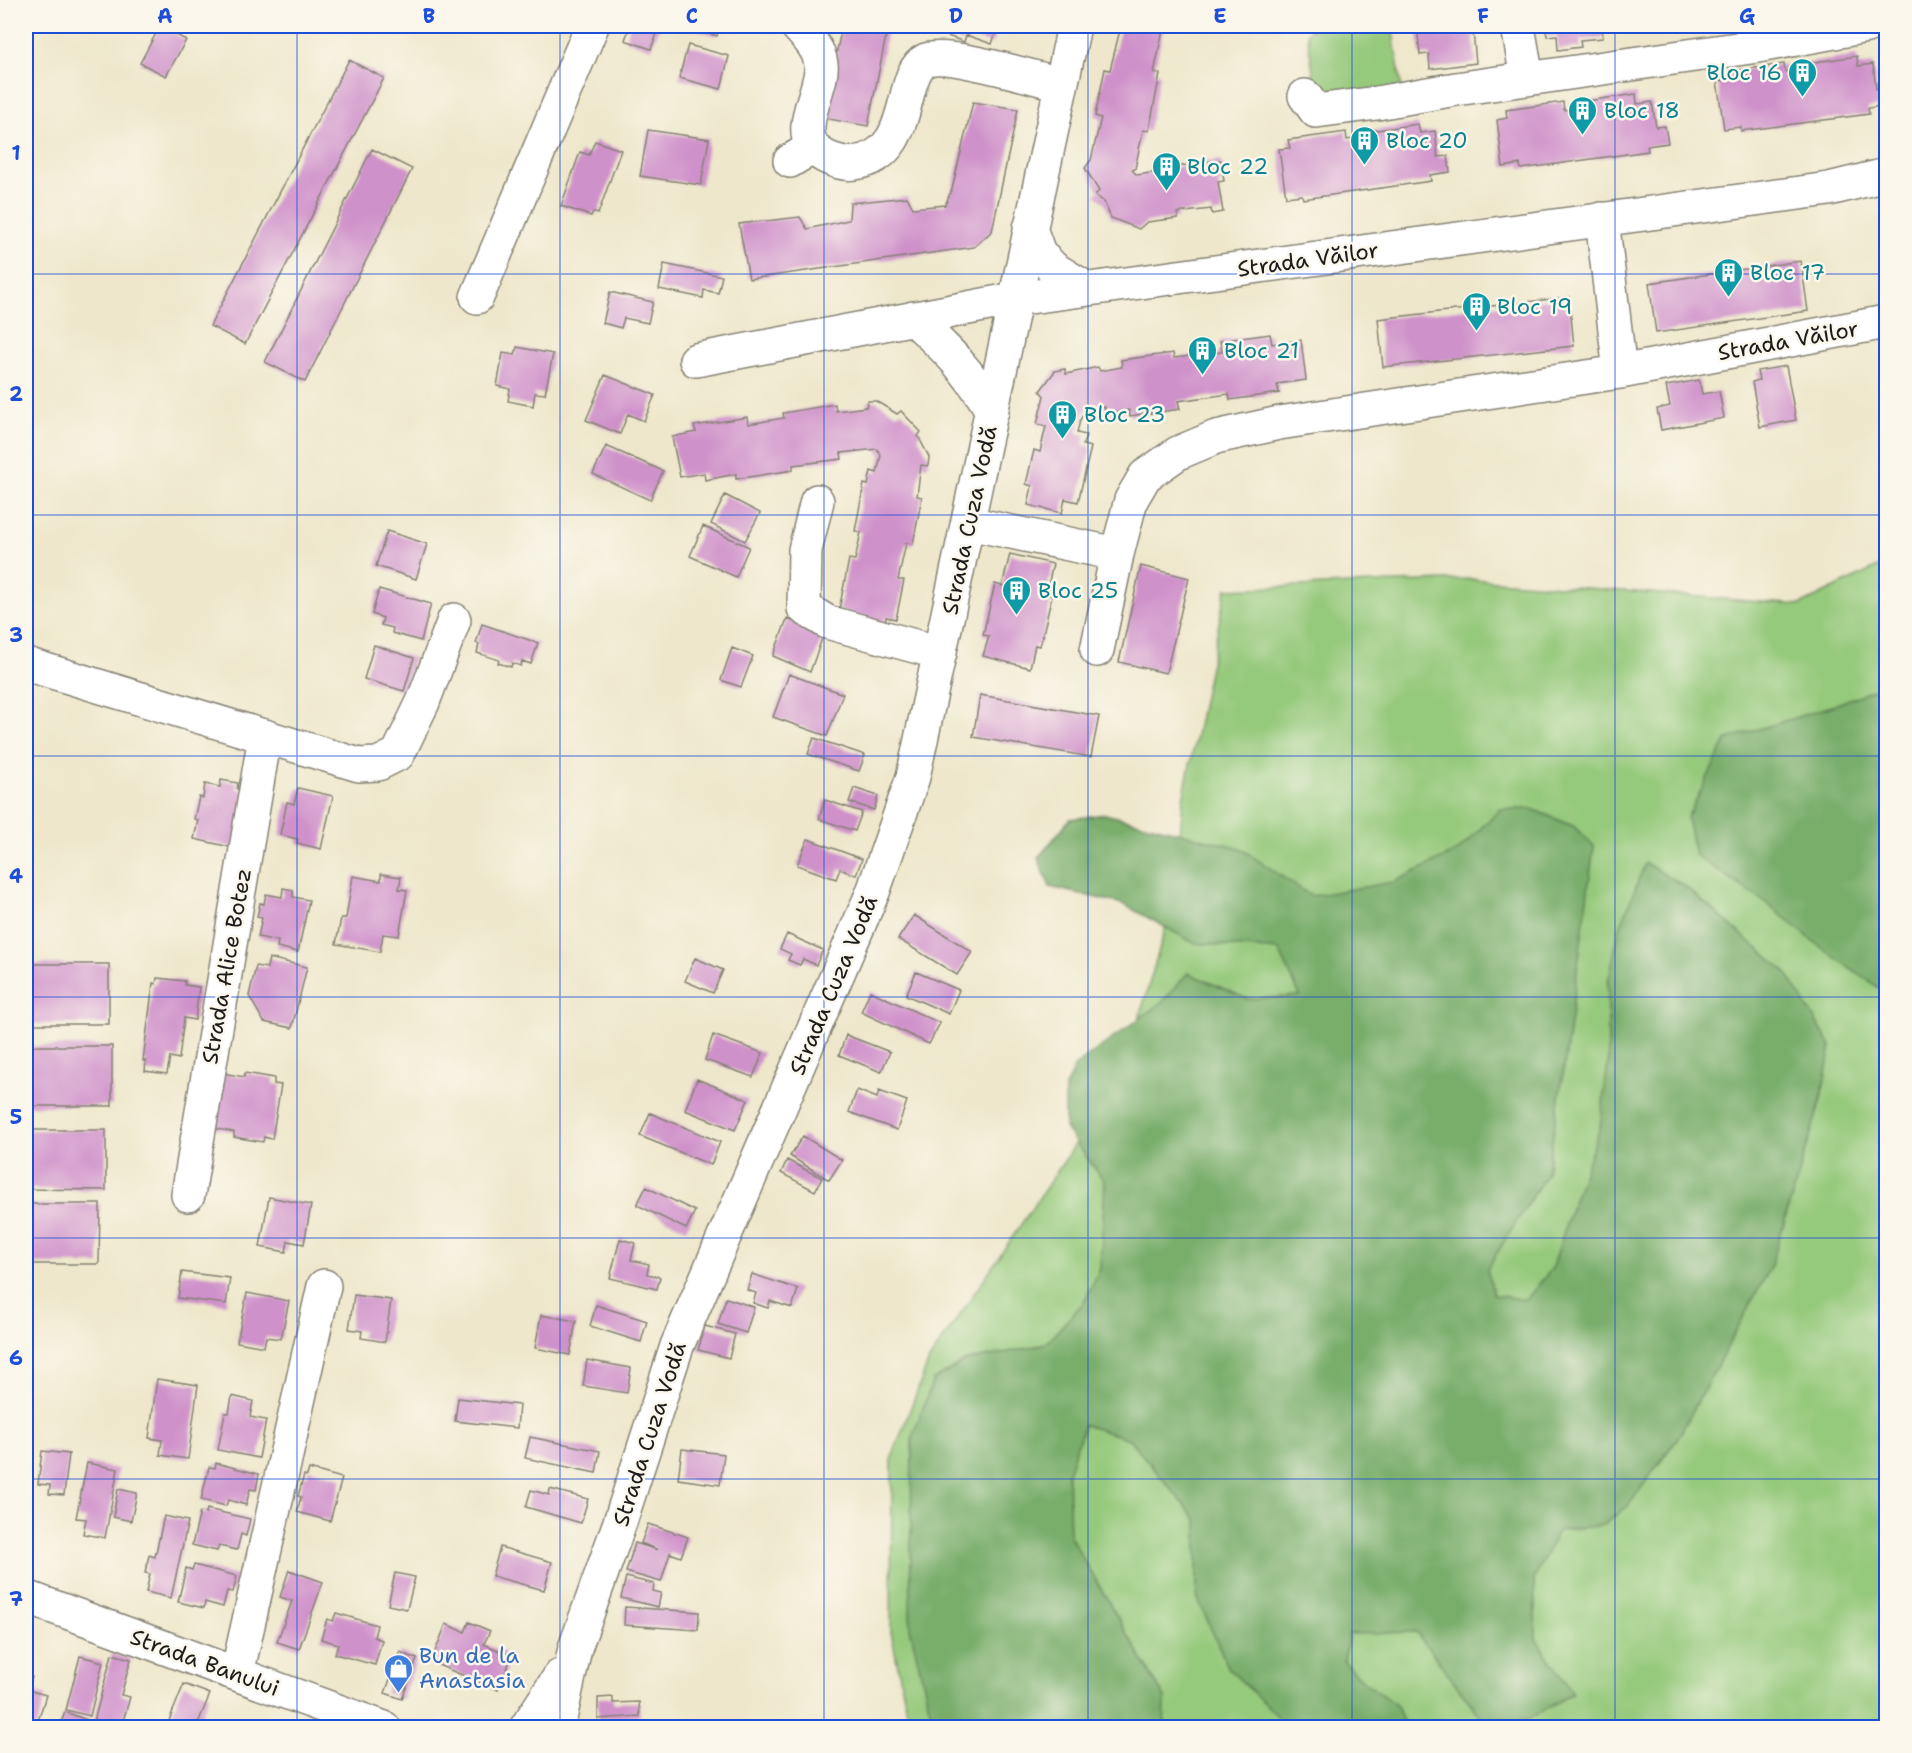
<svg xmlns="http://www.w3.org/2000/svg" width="1912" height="1753" viewBox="0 0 1912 1753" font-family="'Shantell Sans',sans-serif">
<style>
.green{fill:#95c97b;stroke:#58724c;stroke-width:1.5}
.forest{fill:#78ad6b;stroke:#4a6444;stroke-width:1.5}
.building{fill:#cf91ca}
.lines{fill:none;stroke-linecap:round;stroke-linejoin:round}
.minor-casing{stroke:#858274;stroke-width:36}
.minor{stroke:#fff;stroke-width:33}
.grid{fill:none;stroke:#1d4ed8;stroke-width:1.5;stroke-opacity:0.55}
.labels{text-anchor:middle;stroke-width:5;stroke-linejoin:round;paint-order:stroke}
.culture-label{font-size:22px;fill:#0d838f;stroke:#fbf7ec;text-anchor:start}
.street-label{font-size:22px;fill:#1c1c1c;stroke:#fbf7ec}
.shop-label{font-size:22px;fill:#366cbe;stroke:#fbf7ec;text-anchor:start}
.neatline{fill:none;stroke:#1d4ed8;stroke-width:2}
.grid-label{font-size:20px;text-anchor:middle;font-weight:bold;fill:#1d4ed8}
</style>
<rect width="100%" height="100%" fill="#fbf7ec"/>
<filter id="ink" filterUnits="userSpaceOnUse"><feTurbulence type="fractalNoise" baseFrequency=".0167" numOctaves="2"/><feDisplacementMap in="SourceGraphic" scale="12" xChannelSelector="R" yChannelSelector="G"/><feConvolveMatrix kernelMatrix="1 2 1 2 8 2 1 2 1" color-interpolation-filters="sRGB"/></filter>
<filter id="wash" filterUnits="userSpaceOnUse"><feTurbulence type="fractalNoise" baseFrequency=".008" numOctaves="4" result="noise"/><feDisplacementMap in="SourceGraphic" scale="24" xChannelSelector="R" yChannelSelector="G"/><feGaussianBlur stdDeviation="1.35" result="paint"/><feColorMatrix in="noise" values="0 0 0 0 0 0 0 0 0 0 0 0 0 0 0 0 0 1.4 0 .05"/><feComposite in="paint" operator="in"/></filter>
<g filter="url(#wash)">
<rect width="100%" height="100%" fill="#eee7cb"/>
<path class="green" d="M1326,26H1392L1402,89L1317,97L1307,33L1311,29Z
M1886,563V1727H910L891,1632L892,1457L929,1360L1123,1074L1175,895L1183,799L1226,589L1471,579L1800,605Z"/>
<path class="forest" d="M1886,685V987L1882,990L1826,951L1766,903L1695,855L1687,818L1727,739L1829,707Z
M1500,809H1532L1573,826L1594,846L1566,1054L1547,1173L1487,1269L1494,1295L1526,1300L1553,1267L1571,1208L1600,1128L1608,1062V983L1619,930L1645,863L1682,884L1786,972L1831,1046L1821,1100L1771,1266L1679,1436L1628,1506L1603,1525L1558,1531L1534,1579L1536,1639L1573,1693L1529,1719L1481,1717L1416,1632L1349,1634L1344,1661L1362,1680L1397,1706L1405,1727H1289L1229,1669L1197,1597V1520L1129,1439L1084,1425L1068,1473L1070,1536L1165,1698L1164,1727H934L910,1628L912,1438L933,1380L966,1361L1045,1344L1083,1303L1100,1269L1105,1182L1065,1128V1087L1075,1066L1163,1001L1188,973L1247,999L1300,996L1279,950L1194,943L1123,904L1050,887L1038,858L1070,819L1105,814L1240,848L1311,896L1394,882L1458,851Z"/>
<g id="blocks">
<path class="building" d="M160,26L186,40L166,76L140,63Z
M630,26H660L651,49L625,40Z
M686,26H720L717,36Z
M842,26H888L868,126L823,118Z
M949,26H984L997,29L992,44L966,35L964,42L945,35Z
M1121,26H1169L1163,30L1154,73L1160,74L1149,131L1143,130L1135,169L1132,170L1137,175L1157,172L1156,166L1175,163V167L1221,160L1224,181L1218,182L1223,212L1212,214L1211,209L1177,213L1178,218L1147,222L1139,229L1111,218L1104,202L1095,195L1099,191L1085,168L1091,160L1101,118L1095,116L1105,69L1110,70Z
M1417,26H1480V31L1473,32L1476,63L1430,69L1429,54L1420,55Z
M1545,26H1602L1603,38L1580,40L1581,47L1558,50L1557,35L1547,36Z
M688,45L729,56L721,89L679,78Z
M1857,56L1858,66L1873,64L1876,89L1886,88V105L1868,108L1869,114L1741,131V127L1724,129L1717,81L1728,80L1727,72L1784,64L1785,72L1809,69L1808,63Z
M349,60L384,78L245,344L210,326Z
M1636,94L1637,104L1652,102L1656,127L1665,126L1668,143L1647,146L1648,151L1521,169L1520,164L1503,167L1497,120L1507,118L1506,110L1563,102L1564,110L1588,107L1587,101Z
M973,102L1018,109L992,231L974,247L749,279L739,224L800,217L807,229L849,220L850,203L907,197L913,208L945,205L952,189Z
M1418,124L1420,133L1435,131L1438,157L1448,156L1450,172L1430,175L1431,181L1303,199L1302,195L1286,197L1279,149L1290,148L1288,140L1346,132L1347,140L1371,136L1370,131Z
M648,130L709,139L701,185L640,176Z
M595,141L621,150L598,214L593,212L591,216L561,206L580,152L589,155Z
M372,149L412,169L305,382L265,362Z
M1801,261L1808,311L1656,333L1649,283Z
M664,264L722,276L718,293L704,290L703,298L659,289Z
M610,292L653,302L648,323L624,318L621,328L603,323Z
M1569,297L1574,346L1383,367L1378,319Z
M1270,334L1272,344L1301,340L1306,380L1277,384L1279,393L1230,400L1229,394L1178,401L1180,409L1130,416L1129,410L1104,414L1105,407L1086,410L1080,420L1077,433L1086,435L1083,445L1091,447L1078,502L1065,499L1062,513L1028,505L1032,486L1026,484L1034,450L1040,452L1046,426L1037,424L1044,396L1040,391L1055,371L1065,369L1066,374L1098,367L1100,371L1122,367L1121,360L1173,353L1174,358L1222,352L1220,341Z
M517,347L553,354L545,394L535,393L533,406L508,401L510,389L497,386L503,353L515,355Z
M1786,366L1796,420L1760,427L1752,382L1759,380L1757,371Z
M605,375L655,395L644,421L628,414L620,434L586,420Z
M1699,380L1702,394L1719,391L1724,418L1661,430L1657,409L1670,406L1666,386Z
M868,401H876L897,414L901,411L921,432L918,436L929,457L928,466L921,465L917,496L922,497L913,544L906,543L898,580H904L896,619L886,617L885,627L839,610L849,559L855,560L861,532L855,531L864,484L868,485L871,471L877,473L881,455L877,449L841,453L842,459L793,465V470L736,479V474L705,480L704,473L680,477L672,437L696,432L694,426L747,417L748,424L784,418L783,413L835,404L836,411L866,407Z
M606,446L663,471L650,500L593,474Z
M725,495L760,513L745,541L711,524Z
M703,526L749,547L736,577L690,556Z
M387,531L427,544L416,579L376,566Z
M1010,554L1053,564L1046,594L1052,596L1040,646L1035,645L1030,668L983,656L989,636L983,635L995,584L1002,586Z
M1141,566L1189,578L1166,673L1119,662Z
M379,589L431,604L421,641L392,633L393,628L381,625L383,618L372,614Z
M787,619L824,633L810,672L773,656Z
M482,624L538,643L531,664L522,661L521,666L512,663L511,667L498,663L499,660L477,653L479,644L476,643Z
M374,645L414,658L404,691L364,679Z
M732,648L753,656L741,687L721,680Z
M789,674L843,694L827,736L773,717Z
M980,695L1099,716L1091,757L973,737Z
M814,738L865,755L859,771L808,754Z
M221,780L238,783L237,789L246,791L235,848L194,839L198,820L194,819L199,797L203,798L205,784L220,787Z
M298,788L333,796L321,849L297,843L298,839L280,835L287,802L294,804Z
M854,788L878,796L874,810L849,802Z
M825,800L862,812L855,831L819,819Z
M808,839L862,859L856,875L840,869L836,879L797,865Z
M381,874L401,877L399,889L407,890L399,936L383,934L380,952L336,944L341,918H346L353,876L381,881Z
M283,888L293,890V897L309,900L298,952L277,947L278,941L258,937L262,918L257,917L260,903L264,904L266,894L282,897Z
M914,915L972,952L957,975L898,939Z
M787,934L823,950L816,965L803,959L800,965L788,960L791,954L780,949Z
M269,958L307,967L292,1028L264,1022L249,996L256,966L267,968Z
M695,958L723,970L713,993L685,981Z
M26,964H109V1024H26Z
M916,972L959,990L949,1014L906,995Z
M157,978L185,981V985L199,987L195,1020L184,1018L179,1059L170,1057L167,1074L145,1071L146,1061H143L153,983L156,984Z
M870,991L940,1023L929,1044L861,1012Z
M713,1035L763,1053L753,1077L705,1060Z
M846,1035L890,1052L881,1072L839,1055Z
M26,1046H112V1106H26Z
M217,1072L244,1077L245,1073L274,1078V1084L281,1085L272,1139L264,1137L263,1142L234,1137V1132L207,1127Z
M697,1079L748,1100L735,1130L685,1110Z
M857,1090L877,1098L879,1091L907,1101L897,1130L849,1112Z
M650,1113L720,1142L711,1165L640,1136Z
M26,1130H106V1190L26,1189Z
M803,1136L842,1160L829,1180L790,1156Z
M787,1160L822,1178L815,1191L781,1173Z
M646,1187L695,1211L686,1229L637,1205Z
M269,1197L311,1205L304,1244L288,1241L286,1252L260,1247Z
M26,1204H100L99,1264H26Z
M620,1239L635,1243L631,1260L649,1264L647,1274L660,1277L657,1289L610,1278Z
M182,1272L230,1278L226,1304L178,1298Z
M752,1274L798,1289L792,1308L770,1301L768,1308L753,1303L756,1293L747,1290Z
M247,1293L289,1301L281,1339L266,1337L264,1347L237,1342Z
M354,1295L391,1300L385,1342L361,1338L362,1331L349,1329Z
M726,1298L754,1307L746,1333L718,1324Z
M596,1305L647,1321L641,1342L590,1326Z
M541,1315L576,1321L570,1355L535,1348Z
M705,1326L735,1334L729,1358L698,1350Z
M587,1360L631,1368L627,1393L583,1386Z
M157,1379L198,1385L188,1459L160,1455L162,1440L149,1438Z
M232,1396L253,1401L250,1417L266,1420L259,1458L218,1450L225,1413H229Z
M458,1398L519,1405L517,1428L455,1421Z
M530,1437L600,1451L596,1473L525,1458Z
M682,1449L724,1454L720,1485L678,1479Z
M42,1451L69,1454L64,1495L49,1494L50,1485L38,1484Z
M87,1463L118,1469L105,1538L83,1534L86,1519L76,1518Z
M216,1463L259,1474L256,1490L250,1489L246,1505L228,1500L226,1506L201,1500L209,1467L215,1468Z
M309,1469L342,1478L330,1521L297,1512L301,1497L298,1496L304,1475L307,1476Z
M118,1489L137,1493L131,1521L113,1517Z
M550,1489L588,1499L581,1523L526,1507L531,1490L549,1495Z
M207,1509L250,1519L246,1536L241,1534L237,1550L219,1546L217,1551L192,1545L200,1512L206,1513Z
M164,1516L188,1521L171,1598L146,1592L150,1574L145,1573L149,1555L155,1557Z
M648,1524L688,1537L681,1557L670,1553L661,1582L626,1572L635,1543L658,1550L641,1543Z
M500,1547L552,1562L544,1590L492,1576Z
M194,1565L237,1576L233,1592L227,1591L223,1607L205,1602L204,1608L178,1602L186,1568L192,1570Z
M289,1570L323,1582L299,1649L277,1642L292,1601L280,1597Z
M395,1573L415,1577L407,1609L388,1605Z
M626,1577L654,1584L653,1591L661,1593L658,1607L621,1598Z
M625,1607L699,1612L698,1630L624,1625Z
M336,1613L377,1625L374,1637L382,1640L375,1665L335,1654L338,1644L321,1639L327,1619L333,1621Z
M469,1622L490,1631L484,1644L512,1656L498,1690L431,1662L446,1624L465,1632Z
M400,1652L417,1659L402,1699L385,1693Z
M112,1654L131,1659L121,1695L130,1697L121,1728L94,1721Z
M80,1656L103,1662L90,1716L66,1710Z
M26,1676L32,1677L28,1690L46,1695L36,1728L26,1725Z
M184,1684L210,1694L196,1728H166Z
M613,1697V1703L639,1702L640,1716L598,1719V1698Z
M65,1712L90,1721L88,1728H59Z
M272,1721L290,1727V1728H270Z"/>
</g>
</g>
<g filter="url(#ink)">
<use href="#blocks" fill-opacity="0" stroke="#858274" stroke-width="1.5"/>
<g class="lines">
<defs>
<path id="minor" d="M797,26C807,37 819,48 821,64C824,87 793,131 817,151C826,159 844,165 855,163C916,154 897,74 926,60C946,51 1035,78 1060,84
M1518,26L1527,79
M1305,96L1316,111L1377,103L1456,89L1758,46L1867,26
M790,161L813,147
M1602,219L1620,372
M1030,228L1039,253L1053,268L1087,289
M477,297L592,26
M913,318C946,349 969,370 992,411
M696,360L1015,299L1829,189L1886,175
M817,501L805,550L804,608L827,622L940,653
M968,523L1117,554
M1097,650L1117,554L1131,500L1145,476L1178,453L1216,437L1279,423L1620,372L1886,322
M26,664L359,765L378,764L398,754L423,702L454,620
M188,1195L265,736
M26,1597L384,1728
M237,1674L324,1286
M526,1728L560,1676
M558,1728L575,1648L620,1522L677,1346L873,892L913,777L1074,26"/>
</defs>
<use href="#minor" class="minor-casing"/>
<use href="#minor" class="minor"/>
</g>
</g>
<path class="grid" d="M297,26V1728M560,26V1728M824,26V1728M1088,26V1728M1352,26V1728M1615,26V1728M26,274H1886M26,515H1886M26,756H1886M26,997H1886M26,1238H1886M26,1479H1886"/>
<defs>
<symbol id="building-pin" viewBox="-11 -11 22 30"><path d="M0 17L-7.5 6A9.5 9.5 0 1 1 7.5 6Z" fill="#0f9aa8" stroke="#fbf7ec"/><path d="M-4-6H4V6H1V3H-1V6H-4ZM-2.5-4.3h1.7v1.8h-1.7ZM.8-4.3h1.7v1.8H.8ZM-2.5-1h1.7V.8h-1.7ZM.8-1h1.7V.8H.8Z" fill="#fff"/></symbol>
<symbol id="shop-pin" viewBox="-11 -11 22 30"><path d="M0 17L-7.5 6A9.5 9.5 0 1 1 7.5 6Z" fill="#3f7fe0" stroke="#fbf7ec"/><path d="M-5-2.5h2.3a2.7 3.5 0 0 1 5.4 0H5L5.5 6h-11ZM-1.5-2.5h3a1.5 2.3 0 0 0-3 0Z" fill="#fff"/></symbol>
</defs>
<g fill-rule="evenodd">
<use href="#building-pin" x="1786" y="56" width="33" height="45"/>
<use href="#building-pin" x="1566" y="94" width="33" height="45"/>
<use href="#building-pin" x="1348" y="124" width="33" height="45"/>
<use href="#building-pin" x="1150" y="150" width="33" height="45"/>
<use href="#building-pin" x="1712" y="256" width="33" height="45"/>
<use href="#building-pin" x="1460" y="290" width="33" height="45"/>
<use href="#building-pin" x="1186" y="334" width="33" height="45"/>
<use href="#building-pin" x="1046" y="398" width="33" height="45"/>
<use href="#building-pin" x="1000" y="574" width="33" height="45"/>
<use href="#shop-pin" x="382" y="1652" width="33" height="45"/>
</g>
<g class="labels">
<g class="culture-label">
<text x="1782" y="80" text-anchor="end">Bloc 16</text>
<text x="1604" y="118">Bloc 18</text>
<text x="1386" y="148">Bloc 20</text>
<text x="1187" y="174">Bloc 22</text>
<text x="1750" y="280">Bloc 17</text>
<text x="1497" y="314">Bloc 19</text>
<text x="1224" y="358">Bloc 21</text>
<text x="1084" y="422">Bloc 23</text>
<text x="1038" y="598">Bloc 25</text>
</g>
<g class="street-label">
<text transform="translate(1308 259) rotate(-8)" y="8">Strada Văilor</text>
<text transform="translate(1788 340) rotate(-10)" y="8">Strada Văilor</text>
<text transform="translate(969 520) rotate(-78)" y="8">Strada Cuza Vodă</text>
<text transform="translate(226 966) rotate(-80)" y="8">Strada Alice Botez</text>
<text transform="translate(833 985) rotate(-67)" y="8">Strada Cuza Vodă</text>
<text transform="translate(649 1434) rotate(-72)" y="8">Strada Cuza Vodă</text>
<text transform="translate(205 1662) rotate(20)" y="8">Strada Banului</text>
</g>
<g class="shop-label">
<text x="419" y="1663">Bun de la<tspan x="419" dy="25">Anastasia</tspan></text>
</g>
</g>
<rect width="1912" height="1753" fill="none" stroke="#fbf7ec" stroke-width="66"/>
<rect x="33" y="33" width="1846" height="1687" class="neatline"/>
<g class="grid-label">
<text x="165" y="23">A</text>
<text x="429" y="23">B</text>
<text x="692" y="23">C</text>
<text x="956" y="23">D</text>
<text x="1220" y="23">E</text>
<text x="1483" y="23">F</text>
<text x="1747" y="23">G</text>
<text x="16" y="160">1</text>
<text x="16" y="401">2</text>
<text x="16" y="642">3</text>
<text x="16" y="883">4</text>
<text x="16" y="1124">5</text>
<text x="16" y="1365">6</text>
<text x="16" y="1606">7</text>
</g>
</svg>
